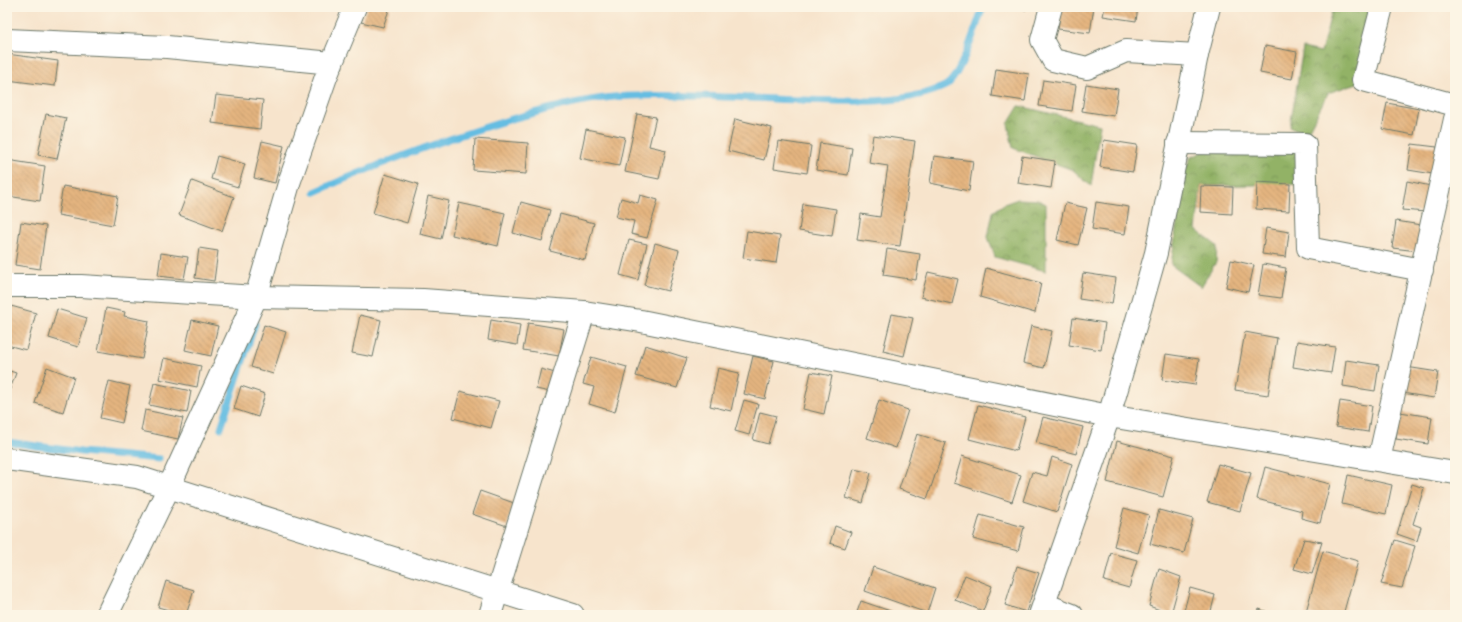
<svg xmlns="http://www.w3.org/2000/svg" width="1462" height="622" viewBox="0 0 1462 622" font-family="'Libre Caslon Text',serif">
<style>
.forest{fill:url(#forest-crowns);stroke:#58784d}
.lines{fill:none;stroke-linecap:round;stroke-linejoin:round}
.stream{stroke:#65bde2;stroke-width:7}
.building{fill:url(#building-back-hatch)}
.minor-casing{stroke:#6b7769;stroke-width:24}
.tertiary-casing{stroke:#6b7769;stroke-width:24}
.minor{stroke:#fff;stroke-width:22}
.tertiary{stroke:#fff;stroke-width:22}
</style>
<defs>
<pattern id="forest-crowns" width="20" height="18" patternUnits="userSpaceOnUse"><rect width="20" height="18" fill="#92b266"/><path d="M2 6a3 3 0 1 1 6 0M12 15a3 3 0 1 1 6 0" fill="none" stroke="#779255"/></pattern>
<pattern id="building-back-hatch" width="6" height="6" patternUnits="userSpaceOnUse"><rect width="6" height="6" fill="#e5b580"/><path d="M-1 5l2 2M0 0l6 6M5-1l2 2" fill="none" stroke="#b9946a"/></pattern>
</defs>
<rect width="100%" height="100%" fill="#fcf5e5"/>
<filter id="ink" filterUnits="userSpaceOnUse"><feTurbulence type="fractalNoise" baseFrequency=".025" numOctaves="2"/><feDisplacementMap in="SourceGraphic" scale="8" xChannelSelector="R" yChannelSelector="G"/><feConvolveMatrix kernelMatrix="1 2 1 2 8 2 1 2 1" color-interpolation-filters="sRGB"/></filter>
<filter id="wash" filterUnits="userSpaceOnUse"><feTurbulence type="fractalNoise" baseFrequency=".012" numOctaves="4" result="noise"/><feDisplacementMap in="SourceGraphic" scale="16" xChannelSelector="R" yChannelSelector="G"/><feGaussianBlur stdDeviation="0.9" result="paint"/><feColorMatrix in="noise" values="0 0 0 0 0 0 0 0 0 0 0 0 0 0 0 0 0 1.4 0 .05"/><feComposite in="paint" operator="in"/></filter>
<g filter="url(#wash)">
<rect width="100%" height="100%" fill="#f7e4cc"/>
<path class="forest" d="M1333,7H1382L1360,82L1328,93L1307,133L1290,127L1303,48L1321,52Z
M1019,106L1100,125L1091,186L1073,170L1013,148L1008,124Z
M1224,143L1305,144L1306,184L1201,186L1196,230L1217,246L1216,262L1201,287L1171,265L1184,172L1191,157Z
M1018,199L1038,200L1046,204V271L995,257L988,237L993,212L1004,204Z"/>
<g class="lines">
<path class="stream" d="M315,192C377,164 440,141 505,121C541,111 577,100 614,97C676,93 740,98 802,100C847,101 903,106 945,86C960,79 977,24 983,7
M221,428L255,324
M7,442L81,452L159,459"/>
</g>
<g id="blocks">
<path class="building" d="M367,7H390L383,27L361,22Z
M1011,7H1027L1026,10Z
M1061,7H1094L1090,33L1058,29Z
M1105,7H1138L1136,21L1103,16Z
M1265,46L1297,52L1292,79L1260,73Z
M7,54L58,61L55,86L7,80Z
M996,69L1029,74L1025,101L992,96Z
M1043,80L1076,85L1072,111L1039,106Z
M1086,84L1118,89L1114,116L1082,111Z
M216,95L263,100L260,129L212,123Z
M1387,103L1419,109L1414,135L1382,129Z
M46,114L66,118L57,159L38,155Z
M637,114L656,117L649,146L666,150L659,179L625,172Z
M735,119L772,128L764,160L728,151Z
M586,129L625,137L619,166L580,158Z
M873,135L915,141L900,246L857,240L861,214L880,217L888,166L869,163Z
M475,139L528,143L526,174L473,170Z
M1104,140L1137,145L1133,172L1100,167Z
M262,141L284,146L275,183L254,178Z
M778,141L811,146L807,173L774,168Z
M820,143L852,148L848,175L816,170Z
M1412,144L1437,147L1433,174L1408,170Z
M217,156L245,164L238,187L211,179Z
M934,156L973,161L969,191L930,183Z
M1022,156L1055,161L1051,188L1018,183Z
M7,160L45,166L40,201L7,196Z
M385,174L418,184L407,223L373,213Z
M192,181L234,197L222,231L179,215Z
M1407,181L1431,186L1426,212L1402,210Z
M1257,182L1290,184L1289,211L1256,209Z
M63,186L118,196L113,225L58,215Z
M1201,186L1233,187L1232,214L1200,212Z
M640,195L658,200L647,238L631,234L634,221L616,217L621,198L638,203Z
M428,196L449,201L441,239L420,234Z
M521,202L550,210L542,241L513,233Z
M1096,202L1129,207L1125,234L1092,229Z
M459,203L505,213L498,246L452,235Z
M1065,203L1087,208L1078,245L1057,240Z
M803,204L836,209L832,236L799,231Z
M560,214L594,223L585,260L550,251Z
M1396,221L1421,225L1418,251L1392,248Z
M21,222L46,226L40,269L15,265Z
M1266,228L1289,232L1286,257L1262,254Z
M747,231L780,236L776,263L743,258Z
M629,240L647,244L638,280L620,275Z
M655,243L679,250L668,291L644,285Z
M199,248L218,251L214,281L195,278Z
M887,249L920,254L916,280L883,275Z
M161,253L188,257L184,279L158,276Z
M1231,260L1254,265L1248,292L1226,287Z
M1263,264L1286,268L1281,298L1258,295Z
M986,268L1041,283L1035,313L980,297Z
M928,272L958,279L952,304L921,297Z
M1083,273L1116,278L1112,304L1079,299Z
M11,306L36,313L26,350L7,345V321Z
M106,308L125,312L124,316L149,321L142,359L98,351Z
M57,309L87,318L78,347L49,338Z
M892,314L913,318L904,356L883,351Z
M360,315L381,320L373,357L352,353Z
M1073,318L1105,323L1101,350L1069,345Z
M192,320L218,326L211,356L185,350Z
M491,320L520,325L517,345L488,340Z
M528,323L564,329L559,356L523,350Z
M264,325L286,332L273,374L251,367Z
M1031,326L1052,331L1044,368L1023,363Z
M1245,332L1277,338L1268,395L1235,390Z
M1297,341L1335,347L1331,373L1293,367Z
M645,345L687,358L677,388L636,376Z
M1166,354L1199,359L1195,385L1162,380Z
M753,356L774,361L765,399L744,394Z
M591,357L627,367L615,412L589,404L594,387L583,384Z
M164,358L201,366L197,387L159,379Z
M1346,360L1379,365L1375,391L1343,386Z
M47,367L74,377L63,412L35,403Z
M1406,367L1438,372L1434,398L1402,393Z
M718,368L739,373L731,411L710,406Z
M541,369L555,373L550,392L536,389Z
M7,370L16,373L7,398Z
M811,372L832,376L824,414L803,409Z
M109,381L130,386L122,423L100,418Z
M154,383L191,391L187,413L149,405Z
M241,386L265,394L258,417L234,409Z
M460,391L499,401L491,428L453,418Z
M744,400L758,404L749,435L735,431Z
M879,400L908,410L896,448L867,438Z
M1340,401L1372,406L1368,432L1336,427Z
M978,405L1025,417L1016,451L969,439Z
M145,410L183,418L178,439L141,431Z
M760,412L776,416L768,444L753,440Z
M1400,412L1432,417L1428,444L1396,439Z
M1043,417L1083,427L1076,454L1036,443Z
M917,434L946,443L927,499L899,489Z
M1117,441L1174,456L1163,497L1107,482Z
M962,456L1021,475L1012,502L954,483Z
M1052,457L1072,464L1057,512L1023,501L1032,472L1047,476Z
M1218,464L1251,473L1240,511L1207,502Z
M1265,467L1330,484L1320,523L1301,518L1302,511L1257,499Z
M854,469L871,473L863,503L846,498Z
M1348,475L1392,485L1386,514L1342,504Z
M1412,484L1424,488L1413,524L1421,527L1417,541L1397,534Z
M480,491L514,503L507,526L472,514Z
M1124,508L1149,515L1138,553L1114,546Z
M1159,510L1193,519L1184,553L1150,544Z
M980,515L1024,527L1018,551L973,539Z
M835,526L851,532L845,548L830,543Z
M1304,539L1322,542L1312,574L1294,569Z
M1395,540L1415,546L1402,588L1381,584Z
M1323,551L1358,561L1343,615H1305Z
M1111,553L1137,560L1129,588L1104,581Z
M1017,566L1039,573L1026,612L1005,605Z
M873,567L935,588L927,613L865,591Z
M1159,569L1181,577L1171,614L1149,606Z
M965,575L992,586L983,611L955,600Z
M166,581L194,590L186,615L158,607Z
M1190,588L1215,595L1210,615H1183Z
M861,601L902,615H856Z
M1259,609L1277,615H1257Z
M1410,611L1420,615H1408Z"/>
</g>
</g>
<g filter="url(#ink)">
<use href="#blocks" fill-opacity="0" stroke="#6b7769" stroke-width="1"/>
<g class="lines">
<defs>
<path id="minor" d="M1051,7L1042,40L1053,60L1087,68L1126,51L1197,55
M1382,7L1363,80L1455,105
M7,40L167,47L332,63
M1178,143L1305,144L1308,248L1422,270
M7,459L137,477L573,615
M1379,460L1455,119
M1044,604L1072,615
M107,615L169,487L256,297L290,180L326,77L355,7
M490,615L584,312"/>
<path id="tertiary" d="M7,286H81L256,297L423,300L584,312L641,321L1109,416L1455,473
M1040,615L1109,416L1141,306L1156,253L1197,55L1209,7"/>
</defs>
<use href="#minor" class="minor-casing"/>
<use href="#tertiary" class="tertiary-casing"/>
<use href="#minor" class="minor"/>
<use href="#tertiary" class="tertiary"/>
</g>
</g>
<rect width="1462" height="622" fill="none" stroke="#fcf5e5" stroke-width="24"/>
</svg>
